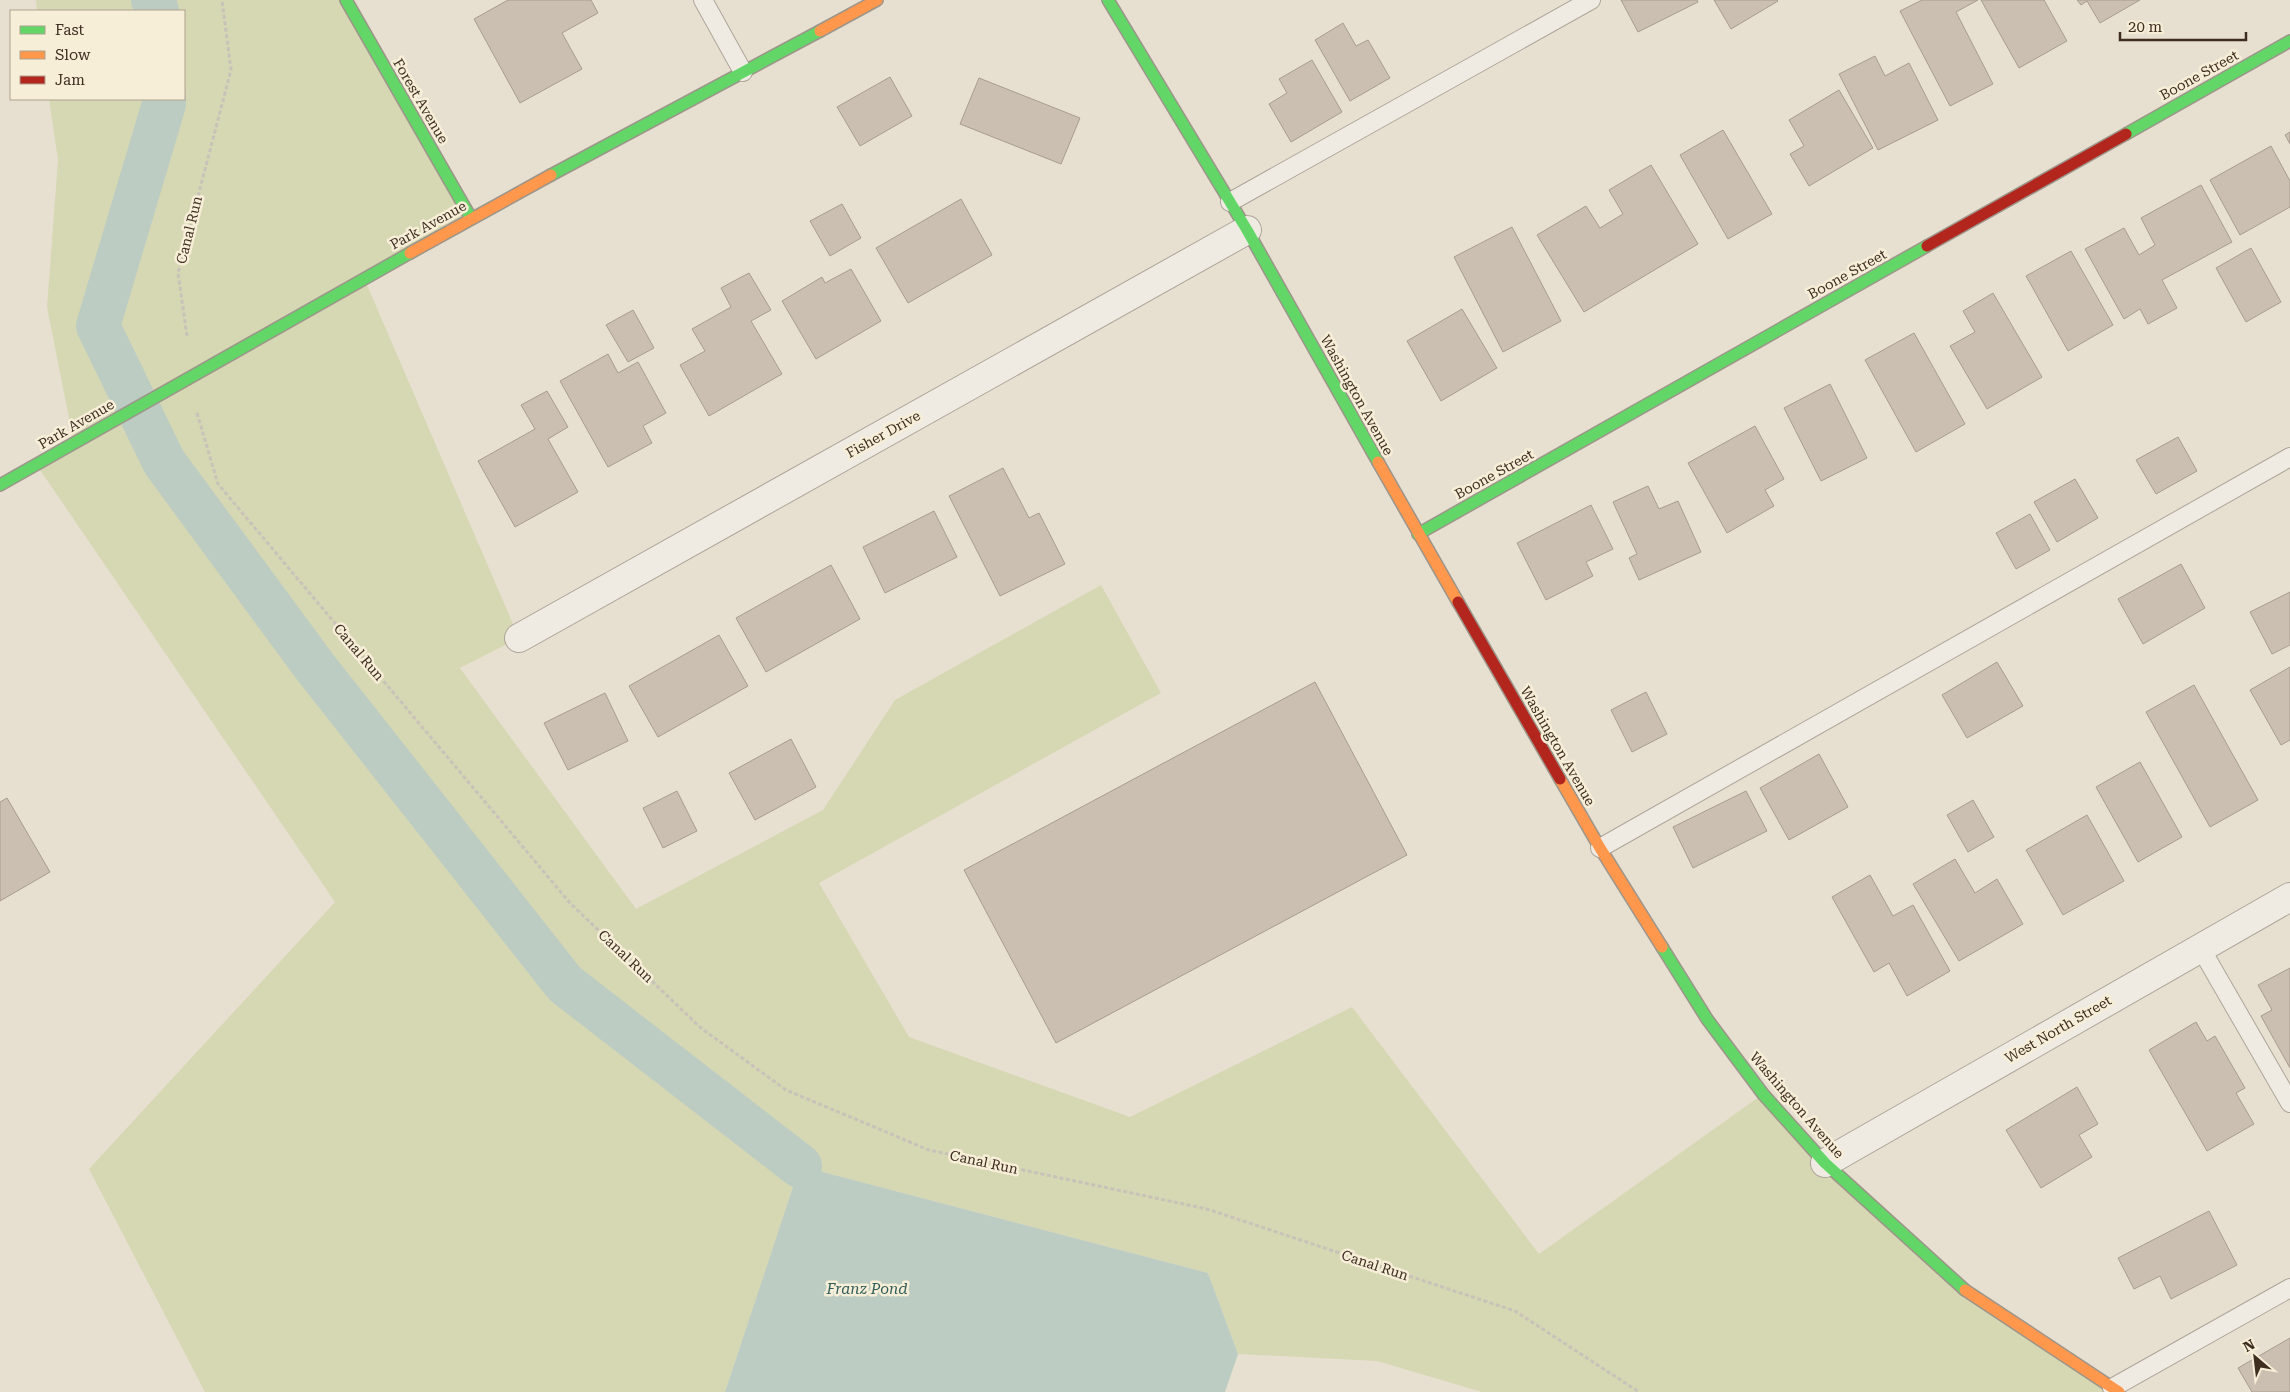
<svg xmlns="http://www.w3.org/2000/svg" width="2290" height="1392" viewBox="0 0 2290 1392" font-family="'Roboto Serif',serif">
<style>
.green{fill:#d6d7b3}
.water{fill:#bcccc2}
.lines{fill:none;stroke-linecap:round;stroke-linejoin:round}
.canal{stroke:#bcccc2;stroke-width:44}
.building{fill:#cbbfb2;stroke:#a89c90}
.lane-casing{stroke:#ada599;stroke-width:20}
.street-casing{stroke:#ada599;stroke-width:30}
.fast-casing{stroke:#9c958a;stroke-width:14}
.slow-casing{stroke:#9c958a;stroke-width:14}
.jam-casing{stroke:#9c958a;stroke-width:14}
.path{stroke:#c8c2b9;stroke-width:3;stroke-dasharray:4 2.5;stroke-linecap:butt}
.lane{stroke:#efebe3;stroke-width:18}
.street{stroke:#efebe3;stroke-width:28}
.fast{stroke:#63d668;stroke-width:11}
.slow{stroke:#ff974d;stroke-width:11}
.jam{stroke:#b3261e;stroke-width:11}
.labels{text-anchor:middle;stroke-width:5;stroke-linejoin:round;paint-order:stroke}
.street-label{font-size:14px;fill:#3d2e20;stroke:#f7eed8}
.water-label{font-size:15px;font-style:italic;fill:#2f5d5a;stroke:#f7eed8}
</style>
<rect width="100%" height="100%" fill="#e7e0d1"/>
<path class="green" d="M36,0H346L471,218L364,278L519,638L460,668L636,909L823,810L895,700L1101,585L1161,693L819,883L909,1037L1130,1117L1352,1007L1539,1254L1763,1094L1957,1285L2119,1392H1482L1377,1361L1238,1354L1208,1273L800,1166L725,1392H205L89,1169L335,902L36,464L74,443L47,307L58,160L49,99H184V11H37Z"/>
<path class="water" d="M800,1166L1208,1273L1238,1354L1225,1392H725Z"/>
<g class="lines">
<path class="canal" d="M153,0L157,11
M164,99V104L98,326L164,462L315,667L565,984L800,1166"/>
</g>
<path class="building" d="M508,0H591L598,13L562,33L582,69L520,103L474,19Z
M1621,0H1697L1698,2L1638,32Z
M1714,0H1777L1778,1L1731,29Z
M1922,0H1978L1956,12L1993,84L1950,106L1900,11Z
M1981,0H2044L2067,41L2019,68Z
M2077,0H2140L2100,23L2087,1L2081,5Z
M1343,23L1356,46L1368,40L1390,78L1350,101L1315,40Z
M1875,56L1885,76L1909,63L1938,120L1878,150L1839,74Z
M1312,60L1342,112L1291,142L1269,104L1287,93L1279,79Z
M890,77L912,116L860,146L837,107Z
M979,78L1080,118L1061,164L960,124Z
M1839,90L1873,148L1809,186L1790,154L1804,146L1789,120Z
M1723,130L1772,214L1728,239L1680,155Z
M2290,132V144L2285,135Z
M2271,146L2290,181V207L2240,235L2210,180Z
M1651,165L1698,244L1584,312L1537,235L1586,206L1600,228L1623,214L1609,190Z
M2201,185L2232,242L2162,280L2177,308L2148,324L2140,309L2124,319L2085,249L2124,228L2139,255L2155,245L2141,218Z
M961,199L992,255L908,303L876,248Z
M842,204L861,238L830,256L810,221Z
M1512,227L1561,321L1503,352L1454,257Z
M2251,248L2281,302L2246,322L2216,268Z
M2071,251L2113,325L2068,351L2026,276Z
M851,269L881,321L816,359L782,301L822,277L825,283Z
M749,273L771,310L751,321L782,374L709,416L680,365L705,351L692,329L731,307L721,288Z
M1993,293L2042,377L1987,409L1950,346L1975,332L1963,311Z
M1462,309L1497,368L1441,401L1407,341Z
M633,310L654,348L628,362L606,325Z
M1914,333L1965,424L1916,452L1865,360Z
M608,354L618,373L638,362L666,413L643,426L652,443L608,467L560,381Z
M1830,384L1867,458L1821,481L1784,408Z
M547,391L568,427L548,439L578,492L515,527L478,461L535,429L521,405Z
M1755,426L1784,479L1765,490L1774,506L1727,533L1688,463Z
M2178,437L2197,471L2156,494L2136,460Z
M1003,468L1029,518L1039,513L1065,564L1000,596L949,496Z
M2075,479L2098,518L2057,542L2034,502Z
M1648,486L1659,509L1678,501L1701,552L1639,580L1629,558L1637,554L1613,502Z
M1591,505L1613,549L1586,562L1593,576L1546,600L1517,543Z
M934,511L957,557L885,593L863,547Z
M2030,514L2050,550L2016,569L1996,533Z
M2181,564L2205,608L2143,644L2118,599Z
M831,565L860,619L766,672L736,618Z
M2290,592V645L2272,654L2250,612Z
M719,635L748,686L658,737L629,686Z
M1997,662L2023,706L1967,738L1942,695Z
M2290,667V740L2281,745L2250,690Z
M1315,682L1407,855L1056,1043L964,870Z
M2194,685L2258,800L2210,827L2146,712Z
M1646,692L1667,734L1632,752L1611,710Z
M605,693L628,741L568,770L544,723Z
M791,739L816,787L755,820L729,773Z
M1819,754L1848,807L1789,840L1760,788Z
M2140,762L2182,837L2138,862L2096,787Z
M677,791L697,831L663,848L643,808Z
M1746,791L1767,831L1693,868L1673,827Z
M7,798L50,872L0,901V802Z
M1973,800L1994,837L1968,852L1947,815Z
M2087,815L2124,881L2063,915L2026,850Z
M1955,859L1975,893L1997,879L2023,924L1959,961L1913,884Z
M1870,875L1893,916L1913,905L1950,971L1907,996L1889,963L1874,972L1832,897Z
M2290,968V1068L2261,1016L2272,1010L2258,985Z
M2196,1022L2207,1041L2215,1036L2245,1088L2236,1093L2254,1124L2207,1151L2149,1050Z
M2077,1087L2098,1124L2079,1135L2092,1157L2041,1188L2006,1130Z
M2209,1211L2237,1265L2171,1299L2160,1276L2134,1289L2118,1258Z
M2290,1338V1392H2252L2238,1368Z"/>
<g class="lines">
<defs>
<path id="lane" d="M703,0L743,72
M1230,202L1591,0
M1600,848L2290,457
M2200,947L2290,1103
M2112,1388L2290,1288"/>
<path id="street" d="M519,638L1247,230
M1825,1163L2290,897"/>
<path id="fast" d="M346,0L471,218
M1108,0L1247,230L1378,462
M2126,134L2290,41
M551,175L820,31
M0,485L410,253
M1418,534L1927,246
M1662,947L1707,1019L1763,1094L1825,1163L1965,1290"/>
<path id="slow" d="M820,31L877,0
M410,253L551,175
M1378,462L1458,602
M1560,779L1600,848L1662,947
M1965,1290L2119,1392"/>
<path id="jam" d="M1927,246L2126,134
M1458,602L1560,779"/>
</defs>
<use href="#lane" class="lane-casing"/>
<use href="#street" class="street-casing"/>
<use href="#fast" class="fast-casing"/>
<use href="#slow" class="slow-casing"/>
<use href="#jam" class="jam-casing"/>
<path class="path" d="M187,336L178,273L231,70L222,0
M197,413L218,484L570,903L701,1028L786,1090L929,1150L1207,1209L1515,1311L1639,1392"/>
<use href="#lane" class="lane"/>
<use href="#street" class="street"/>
<use href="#fast" class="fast"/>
<use href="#slow" class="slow"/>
<use href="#jam" class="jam"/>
</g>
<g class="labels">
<g class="street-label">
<text transform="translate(2199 75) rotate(-29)" y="5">Boone Street</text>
<text transform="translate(421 101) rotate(60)" y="5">Forest Avenue</text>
<text transform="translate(428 225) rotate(-29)" y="5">Park Avenue</text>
<text transform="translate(189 230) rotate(-76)" y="5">Canal Run</text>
<text transform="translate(1847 274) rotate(-29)" y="5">Boone Street</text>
<text transform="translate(1357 395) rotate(61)" y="5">Washington Avenue</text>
<text transform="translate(76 424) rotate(-30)" y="5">Park Avenue</text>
<text transform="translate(883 434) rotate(-29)" y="5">Fisher Drive</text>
<text transform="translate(1494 474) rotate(-29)" y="5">Boone Street</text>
<text transform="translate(359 652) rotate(50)" y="5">Canal Run</text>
<text transform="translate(1558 746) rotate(60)" y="5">Washington Avenue</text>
<text transform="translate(626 956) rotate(43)" y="5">Canal Run</text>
<text transform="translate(2058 1029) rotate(-30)" y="5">West North Street</text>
<text transform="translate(1797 1105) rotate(49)" y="5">Washington Avenue</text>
<text transform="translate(984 1162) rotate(12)" y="5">Canal Run</text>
<text transform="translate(1375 1265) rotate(18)" y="5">Canal Run</text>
</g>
<g class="water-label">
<text x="867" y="1294">Franz Pond</text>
</g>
</g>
<rect x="10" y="10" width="175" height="90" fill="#f7eed8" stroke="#ada18e"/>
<rect x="20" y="26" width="25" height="8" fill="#63d668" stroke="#ada18e"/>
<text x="55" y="35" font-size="15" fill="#3d2e20">Fast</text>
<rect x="20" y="51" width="25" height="8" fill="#ff974d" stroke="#ada18e"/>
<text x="55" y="60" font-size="15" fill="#3d2e20">Slow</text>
<rect x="20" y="76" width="25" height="8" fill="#b3261e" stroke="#ada18e"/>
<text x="55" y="85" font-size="15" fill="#3d2e20">Jam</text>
<g transform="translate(2255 1357) rotate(332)" stroke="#f7eed8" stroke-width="4" paint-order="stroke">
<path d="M0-4L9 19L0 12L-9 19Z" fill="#3d2e20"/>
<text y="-8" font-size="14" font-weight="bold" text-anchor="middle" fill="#3d2e20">N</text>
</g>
<path d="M2120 32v8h126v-8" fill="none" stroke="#3d2e20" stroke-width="2.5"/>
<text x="2128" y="32" font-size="15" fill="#3d2e20" stroke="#f7eed8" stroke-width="4" paint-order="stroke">20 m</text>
</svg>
